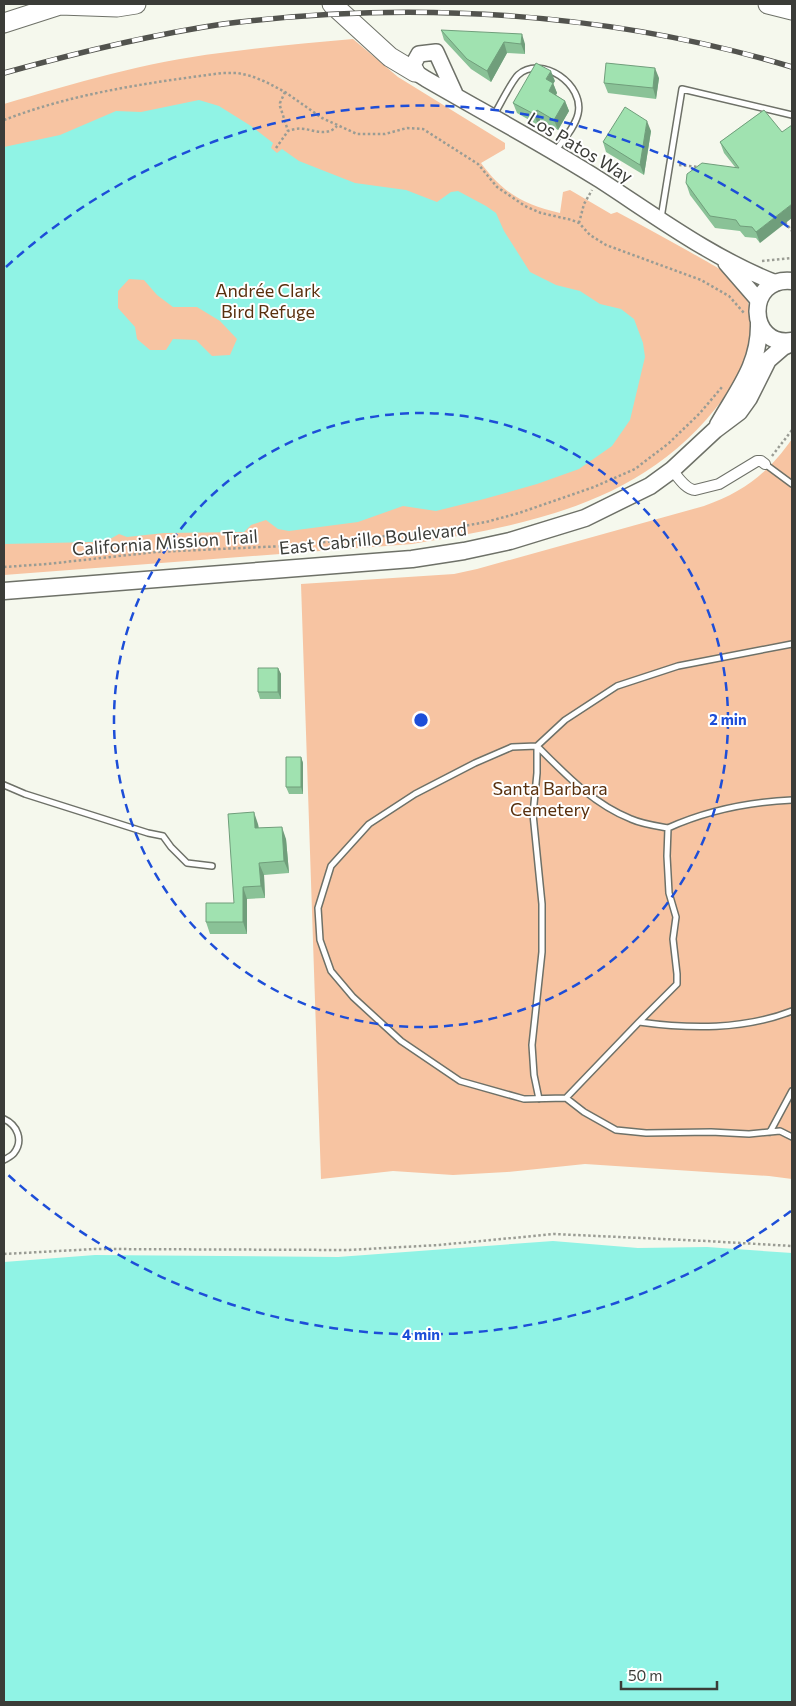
<svg xmlns="http://www.w3.org/2000/svg" width="796" height="1706" viewBox="0 0 796 1706" font-family="Commissioner,sans-serif">
<style>
.green{fill:#f7c4a2}
.water{fill:#90f3e5;fill-rule:evenodd}
.lines{fill:none;stroke-linecap:round;stroke-linejoin:round}
.service-casing{stroke:#6e7168;stroke-width:8}
.minor-casing{stroke:#6e7168;stroke-width:12}
.secondary-casing{stroke:#6e7168;stroke-width:18}
.primary-casing{stroke:#6e7168;stroke-width:19}
.motorway-casing{stroke:#6e7168;stroke-width:21}
.path{stroke:#9a9c94;stroke-width:2.5;stroke-dasharray:2.5 2.5;stroke-linecap:butt}
.service{stroke:#fff;stroke-width:5}
.minor{stroke:#fff;stroke-width:10}
.secondary{stroke:#fff;stroke-width:15}
.primary{stroke:#fff;stroke-width:16}
.motorway{stroke:#fff;stroke-width:19}
.rail-casing{stroke:#52534e;stroke-width:5.5}
.rail{stroke:#fff;stroke-width:4;stroke-dasharray:11;stroke-linecap:butt}
.wall{fill:#8ac297}
.shaded-wall{fill:#709e7b}
.building{fill:#a0e2b0;stroke:#709e7b}
.ring{fill:none;stroke:#1d4ed8;stroke-width:2.5;stroke-dasharray:9 6}
.labels{text-anchor:middle;stroke-width:4;stroke-linejoin:round;paint-order:stroke}
.street-label{font-size:18px;fill:#3b3c38;stroke:#fff}
.park-label{font-size:18px;fill:#59300e;stroke:#fff}
.centre{fill:#1d4ed8;stroke:#fff;stroke-width:2.5}
.ring-label{font-size:15px;text-anchor:middle;font-weight:bold;fill:#1d4ed8;stroke:#fff;stroke-width:4;stroke-linejoin:round;paint-order:stroke}
</style>
<rect width="100%" height="100%" fill="#f5f8ed"/>
<path class="green" d="M353,39L398,77L505,143V149L481,163C503,193 524,205 560,213L563,192L570,190L611,214L617,212C642,225 666,239 690,252C707,262 735,275 744,292C753,308 754,350 746,366C743,373 737,379 733,385C655,501 541,522 412,544L4,575V104C75,83 146,62 220,53C264,47 308,43 353,39Z
M792,439V1179L769,1176L585,1164L507,1172L453,1175L393,1171L321,1179L301,584L454,574L477,569L704,506C744,492 768,473 792,439Z"/>
<path class="water" d="M199,100L219,106L251,126L273,143L271,148L277,153L282,149L299,161L355,183L406,190L437,202L451,192L458,191L486,206L496,213L504,231L530,272L556,285L580,291L600,304L621,309L634,319L643,343L645,357L630,420L612,446L579,469L537,484L484,499L436,511L403,506L358,522L289,531L278,529L266,520L251,525L244,532L164,533L127,537L119,534L110,539L93,542L4,544V147L60,135L116,111L141,112ZM129,279L144,280L157,295L173,307H197L220,321L237,339L230,355L212,356L196,340L173,339L166,350H150L137,339L135,327L118,308V291Z
M553,1241L638,1248L707,1247L792,1253V1702H4V1262L95,1255L338,1257Z"/>
<g class="lines">
<defs>
<path id="service" d="M494,115C500,105 511,82 518,75C542,54 585,85 578,114C575,127 564,139 556,150
M661,218L682,89L792,115
M765,464L792,484
M792,644L678,666L617,686L565,720L537,746L512,747L475,763L415,794L369,824L331,866L318,908L320,940L331,971L353,997L401,1041L460,1081L524,1099L566,1098L639,1022C690,1029 743,1030 792,1011
M4,785L25,794L148,833L163,836L171,847L187,863L212,866
M639,1022L677,984V974L673,939L676,917L669,893L667,856L668,828C708,810 749,802 792,800
M566,1098L584,1112L616,1130L646,1133L711,1132L749,1134L780,1131L792,1137
M539,1099L534,1075L532,1045L542,952V904L533,814L537,773V746C565,774 593,804 631,819C642,824 656,826 668,828
M4,1119C17,1125 24,1140 14,1153C12,1156 7,1158 4,1160
M770,1132L792,1091"/>
<path id="minor" d="M672,470C678,477 686,490 695,490L719,484L757,461H761L765,464"/>
<path id="secondary" d="M456,96L436,52L419,54L414,63L415,72L426,79C483,112 543,144 600,180C657,217 712,258 776,283
M726,263L759,301"/>
<path id="primary" d="M792,281C745,276 747,348 792,341
M718,425C737,391 760,365 759,323
M4,591L412,559L464,551L510,541L585,518L650,486L672,470L715,430L739,412L749,398L768,360L783,347L792,343"/>
<path id="motorway" d="M332,4L390,57L415,72
M768,4L792,10
M60,5L117,7L136,4
M4,23L63,4"/>
</defs>
<use href="#service" class="service-casing"/>
<use href="#minor" class="minor-casing"/>
<use href="#secondary" class="secondary-casing"/>
<use href="#primary" class="primary-casing"/>
<use href="#motorway" class="motorway-casing"/>
<path class="path" d="M285,92L280,103V106L288,131
M4,120C74,93 147,83 222,73H238L251,76L266,82L285,92L322,118L357,134H385L407,128L423,129L478,164L497,187L525,206L541,213L572,220L579,223L590,235L606,245L701,280L729,296L744,313
M276,148L288,131C293,129 299,128 305,129C316,131 328,136 337,126
M679,165L698,167
M785,222L792,231
M579,223L584,204L592,190
M762,261L792,258
M772,456L792,430
M4,567L47,564L156,552L284,546L406,534L447,529L486,522L519,513L594,487L635,469L669,443L700,413L722,387
M4,1254L95,1249L349,1250L439,1245L554,1234L706,1241L792,1246"/>
<use href="#service" class="service"/>
<use href="#minor" class="minor"/>
<use href="#secondary" class="secondary"/>
<use href="#primary" class="primary"/>
<use href="#motorway" class="motorway"/>
<defs>
<path id="rail" d="M4,73C76,53 149,35 223,24C412,0 610,12 792,67"/>
</defs>
<use href="#rail" class="rail-casing"/>
<use href="#rail" class="rail"/>
</g>
<path class="wall" d="M441,30L525,44V54L507,53L491,82L471,69L444,40Z
M659,78L656,99L608,93L604,83Z
M555,81L553,83L557,93L556,95L565,101L569,111L558,130L540,120L538,125L517,113L513,103Z
M764,110L760,243L756,238L745,237L740,231L715,228L690,195L686,183L735,167L724,153L720,142Z
M651,131L644,175L606,152L603,142Z
M278,668L281,674V699H260L258,692Z
M301,757L303,763V794H289L286,787Z
M258,824L259,828L286,839L289,873L264,875L265,898L247,899V934H210L206,922L234,903Z"/>
<path class="shaded-wall" d="M522,34L525,44V54L521,44Z
M504,42L507,53L491,82L487,71Z
M655,68L659,78L656,99L653,88Z
M551,71L555,81L550,89L546,79Z
M553,83L557,93L552,102L549,91Z
M565,101L569,111L558,130L554,120Z
M537,110L540,120L538,125L534,114Z
M647,121L651,131L644,175L640,165Z
M792,204V218L760,243L756,232Z
M278,668L281,674V699L278,692Z
M301,757L303,763V794L301,787Z
M254,812L258,824L259,840L255,828Z
M282,827L286,839L289,873L284,861Z
M259,863L264,875L265,898L261,886Z
M243,887L247,899V934L243,922Z"/>
<path class="building" d="M441,30L522,34L521,44L504,42L487,71L467,59Z
M536,63L551,71L546,79L553,83L549,91L565,101L554,120L537,110L534,114L513,103Z
M606,63L655,68L653,88L604,83Z
M625,107L647,121L640,165L603,142Z
M764,110L782,132L792,125V204L756,232L752,227L740,226L736,220L710,216L686,183L687,174L702,163L739,168L720,142Z
M258,668H278V692H258Z
M286,757H301V787H286Z
M254,812L255,828L282,827L284,861L259,863L261,886L243,887V922H206V903H234L228,814Z"/>
<g class="ring">
<circle cx="421" cy="720" r="307"/>
<path d="M791 1211A615 615 0 0 1 6 1173M6 267A615 615 0 0 1 791 229"/>
</g>
<g class="labels">
<g class="street-label">
<text transform="translate(580 148) rotate(31)" y="6">Los Patos Way</text>
<text transform="translate(373 539) rotate(-6)" y="6">East Cabrillo Boulevard</text>
<text transform="translate(165 543) rotate(-4)" y="6">California Mission Trail</text>
</g>
<g class="park-label">
<text x="268" y="297">Andrée Clark<tspan x="268" dy="21">Bird Refuge</tspan></text>
<text x="550" y="795">Santa Barbara<tspan x="550" dy="21">Cemetery</tspan></text>
</g>
</g>
<circle cx="421" cy="720" r="8" class="centre"/>
<g class="ring-label">
<text x="728" y="725">2 min</text>
<text x="421" y="1340">4 min</text>
</g>
<rect width="796" height="1706" fill="none" stroke="#3b3c38" stroke-width="10"/>
<path d="M621 1681v8h96v-8" fill="none" stroke="#3b3c38" stroke-width="2.5"/>
<text x="628" y="1681" font-size="15" fill="#3b3c38" stroke="#ffffff" stroke-width="4" paint-order="stroke">50 m</text>
</svg>
